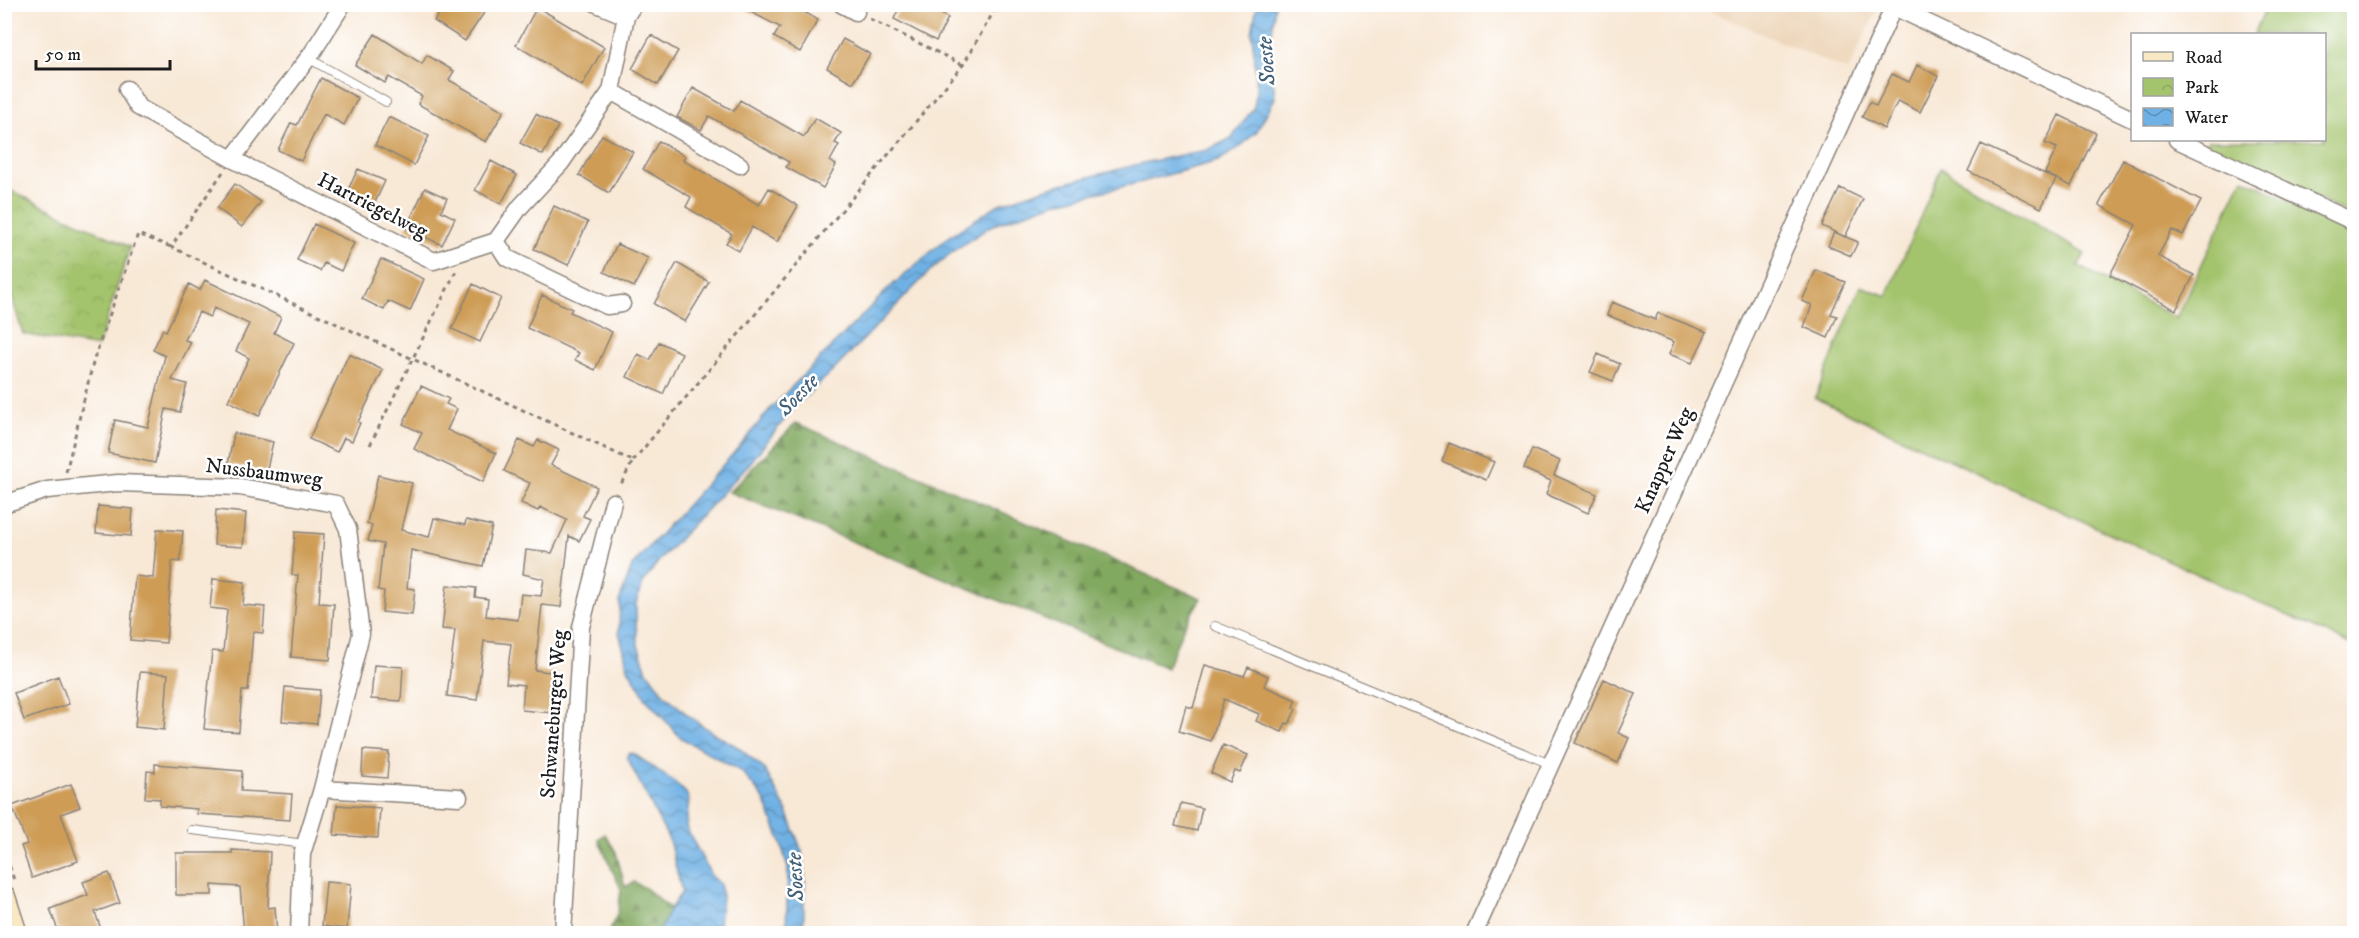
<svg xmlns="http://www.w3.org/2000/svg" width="2359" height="938" viewBox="0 0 2359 938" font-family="'IM FELL DW Pica',serif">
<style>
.built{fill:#eed7bb}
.green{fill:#a3c36c;stroke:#607044;stroke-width:1.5}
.forest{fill:url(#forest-firs);stroke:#4f623e;stroke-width:1.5}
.park{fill:url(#park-crowns);stroke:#607044;stroke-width:1.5}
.water{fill:url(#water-waves);stroke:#466680;stroke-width:1.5}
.building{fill:#ce9c55}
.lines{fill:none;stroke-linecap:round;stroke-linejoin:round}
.lane-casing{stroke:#8a8279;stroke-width:10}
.street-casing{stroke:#8a8279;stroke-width:19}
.secondary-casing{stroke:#8a8279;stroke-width:25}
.path{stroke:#8a8279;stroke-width:3;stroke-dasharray:4.5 4.5;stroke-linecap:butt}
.lane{stroke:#fff;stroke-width:8}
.street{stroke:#fff;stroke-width:16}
.secondary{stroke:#f8e8c3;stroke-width:22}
.labels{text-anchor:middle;stroke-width:5;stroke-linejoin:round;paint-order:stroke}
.street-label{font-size:21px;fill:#1c1c1c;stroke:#fff}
.water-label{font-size:22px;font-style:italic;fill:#415f76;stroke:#fff}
</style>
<defs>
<pattern id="forest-firs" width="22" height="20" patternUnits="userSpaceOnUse" patternTransform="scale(1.5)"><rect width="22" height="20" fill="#82a960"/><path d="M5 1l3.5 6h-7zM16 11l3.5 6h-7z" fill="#6a894e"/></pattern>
<pattern id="park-crowns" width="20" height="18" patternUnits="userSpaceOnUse" patternTransform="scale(1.5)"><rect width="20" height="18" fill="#a3c36c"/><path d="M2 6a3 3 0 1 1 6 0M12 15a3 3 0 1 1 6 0" fill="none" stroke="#8ca75d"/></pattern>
<pattern id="water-waves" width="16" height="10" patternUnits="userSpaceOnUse" patternTransform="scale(1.5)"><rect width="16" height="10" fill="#6fb1e4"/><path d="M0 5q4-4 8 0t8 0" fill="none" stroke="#5a8fb8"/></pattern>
</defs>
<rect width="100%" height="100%" fill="#fff"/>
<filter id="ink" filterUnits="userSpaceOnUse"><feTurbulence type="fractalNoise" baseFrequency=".0167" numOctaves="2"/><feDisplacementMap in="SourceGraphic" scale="12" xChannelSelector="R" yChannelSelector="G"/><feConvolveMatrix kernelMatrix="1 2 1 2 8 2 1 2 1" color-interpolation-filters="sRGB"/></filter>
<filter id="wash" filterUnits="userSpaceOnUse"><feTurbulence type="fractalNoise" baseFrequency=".008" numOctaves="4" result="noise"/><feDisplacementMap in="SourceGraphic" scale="24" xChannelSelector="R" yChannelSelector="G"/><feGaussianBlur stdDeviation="1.35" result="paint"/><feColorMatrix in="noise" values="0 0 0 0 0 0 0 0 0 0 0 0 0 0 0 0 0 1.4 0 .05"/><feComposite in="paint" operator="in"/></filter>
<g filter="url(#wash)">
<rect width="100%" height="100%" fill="#f8e8d6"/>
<path class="built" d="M1695,5H1879L1848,71Z"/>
<path class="green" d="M2267,5H2354V216L2205,147L2208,140H2324V34H2254Z
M1941,168L2085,254L2078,266L2176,318L2243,178L2354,233V646L1815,398L1861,286L1887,296Z"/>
<path class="forest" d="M796,423L1201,598L1184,626L1167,668L729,492Z
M605,834L616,852L625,887L634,882L647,889L670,909L659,933H609L618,912L621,889L598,839Z"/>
<path class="park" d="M5,188L130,247L98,347L23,334L5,274Z"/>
<path class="water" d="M1257,5H1275L1270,50L1275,98L1257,131L1240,147L1218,161L1142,182L1058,202L1017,216L991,226L955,250L929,272L833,371L796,405L750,463L658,562L643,583L636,603V623L638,645L647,671L663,693L688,715L713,733L738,747L765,770L787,811L802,852L805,880L803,933H786L788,868L780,840L764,799L742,772L681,738L646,699L628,668L619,632L620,599L632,566L740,446L770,409L888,289L948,237L999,204L1050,187L1147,162L1207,150L1232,138L1254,107L1257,89L1252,33Z
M633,753L673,781L686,793L689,800L686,827L711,875L720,884L722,896L718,933H659L670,909L682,892L669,840L627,758L628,754Z"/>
<g id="blocks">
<path class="building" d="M445,4H490L465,41L434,21Z
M735,4H791L818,20L800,52L774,37L780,27Z
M901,4H939L936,11L948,18L936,41L894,19Z
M537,7L604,47L582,86L516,45Z
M375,34L422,64L427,55L454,71L449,80L504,111L486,142L418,104L422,96L389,77L385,83L355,65Z
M651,35L678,51L658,85L632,69Z
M843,39L870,54L853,83L827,68Z
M1917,65L1938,76L1920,112L1898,101L1884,129L1862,117L1870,102L1876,106L1892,74L1909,82Z
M321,78L358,98L344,125L324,114L301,161L278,150L291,123L297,125Z
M693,88L734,111L740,100L804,137L815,118L841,133L835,143L839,145L830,161L836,165L823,188L786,167L789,162L709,116L701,130L677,117Z
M536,114L558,126L543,155L520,143Z
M2059,115L2096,133L2071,186L2045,173L2057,148L2045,143Z
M389,117L429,136L414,165L375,145Z
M602,135L633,152L609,193L579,175Z
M659,141L685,156L683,160L759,205L769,188L798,206L777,242L752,227L739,251L726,243L732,234L686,207L691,197L643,169Z
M1981,144L2056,179L2041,208L1968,171Z
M2123,160L2201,201L2183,235L2172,230L2158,256L2194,275L2176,310L2110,275L2136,225L2099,205Z
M491,161L517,175L501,204L475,190Z
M358,169L385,181L371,211L344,198Z
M235,184L261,202L242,227L217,208Z
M425,188L447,198L441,211L455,218L442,245L406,228Z
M1840,188L1863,199L1845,237L1822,226Z
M554,206L588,222L568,265L534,249Z
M314,224L354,243L341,271L324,263L320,271L297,260Z
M1834,232L1858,242L1851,256L1828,246Z
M617,244L648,258L634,287L604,272Z
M381,259L424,279L410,311L388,301L384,310L362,299Z
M677,263L709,282L685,322L654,304Z
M1816,270L1845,282L1831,314L1837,316L1828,338L1804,327L1812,305L1802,301Z
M205,280L281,317L274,333L294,343L259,416L228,401L249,358L236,351L249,324L214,308L210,317L199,312L185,340L191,342L172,380L187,384L180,412L166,409L155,463L108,453L115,420L148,427L165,356L153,350L163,329L166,331L189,284L200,290Z
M473,284L501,298L480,342L452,329Z
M542,295L572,309L570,312L612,332L595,370L575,360L579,353L527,328Z
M1612,302L1655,320L1658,313L1707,332L1692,363L1669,354L1674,342L1607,315Z
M659,342L682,353L663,394L627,377L638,354L650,360Z
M349,354L383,370L358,422L360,423L352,441L344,438L337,452L309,439Z
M1598,354L1620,364L1613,381L1590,372Z
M421,386L449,399L446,404L457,409L447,430L496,453L483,482L414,449L422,433L403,424Z
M234,433L273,442L266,473L228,464Z
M519,440L534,447L538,440L559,450L551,465L597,487L583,516L590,519L579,541L569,536L561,607L542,605L535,670L557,673L552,713L522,710L524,685L506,683L511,644L484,641L477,700L447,696L455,630L442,629L447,585L476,588L475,597L488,599L486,616L518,620L521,594L541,596L544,579L523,574L526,550L552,553L567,520L540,507L538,511L521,503L530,483L504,471Z
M1449,443L1494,462L1486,480L1442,461Z
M1532,449L1560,461L1554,475L1597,494L1588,513L1546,494L1551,481L1524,469Z
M378,475L412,483L401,530L429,537L434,518L465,525L466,520L492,526L483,566L411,550L407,588L415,589L412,615L382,612L384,591L378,590L383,544L368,541L372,525L367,523Z
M98,506L133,509L131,536L96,533Z
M216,510L246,513L243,547L214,545Z
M157,529L183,531L180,562L172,561L166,643L130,640L135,576L153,578Z
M295,532L324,534L319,603L334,604L330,660L291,657L298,575H292Z
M213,579L245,582L243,605L265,607L263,633L253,632L248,691H242L239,732L204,729L212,651L223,652L227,610L210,608Z
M374,665L403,667L401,701L371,699Z
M1205,665L1244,676L1248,667L1268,676L1264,686L1296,700L1293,707L1296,709L1289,724L1286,723L1282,732L1256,721L1259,714L1224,699L1211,741L1179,731L1186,706L1193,708Z
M140,672L168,674L164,730L135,727Z
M58,676L69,704L24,720L14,693Z
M1604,679L1636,694L1618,733L1629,738L1618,763L1575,743Z
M285,687L320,690L317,724L282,721Z
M1223,745L1248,755L1240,773L1235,771L1230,782L1211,773Z
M363,750L389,752L387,778L362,776Z
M155,764L242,771L241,791L292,794L290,820L197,814V809L160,806V799L145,798L147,771L155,772Z
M71,784L80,807L61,814L78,861L32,878L21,846L27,844L12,806Z
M1181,803L1202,808L1197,831L1175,826Z
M337,805L380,808L378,838L334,835Z
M232,850L270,852L268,908L275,907L277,933H244L240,887L212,885V895H176V853H232Z
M109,873L120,903L95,912L101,929L89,933H59L50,909L88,895L83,882Z
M326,882L351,884L347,929L322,926Z"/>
</g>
</g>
<g filter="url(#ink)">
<use href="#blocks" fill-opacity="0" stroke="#8a8279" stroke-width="1.5"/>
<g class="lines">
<defs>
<path id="lane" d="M308,58L386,102
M1215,626L1550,764
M192,830L305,844"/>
<path id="street" d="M597,4L626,16
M841,4L856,12
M1894,7L2132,119
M127,89L138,107L232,159L312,53L343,4
M611,91L740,165
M2177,140L2354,222
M232,159L434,261L496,241L520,207L561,163L611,91L626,16L634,4
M496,241L507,258L607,306L622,304
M4,504L47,490L118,483L240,487L336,504L348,529L361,634L322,789L459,797
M299,934L302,854L322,789
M563,934L581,627L613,502
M1474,934L1895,4"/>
<path id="secondary" d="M4,897L16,934"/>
</defs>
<use href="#lane" class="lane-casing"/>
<use href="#street" class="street-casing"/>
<use href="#secondary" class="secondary-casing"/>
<path class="path" d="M870,19L963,65
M223,172L171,247L633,461L620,486
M370,445L456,271
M633,461L963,65L998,4
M66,472L94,359L138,234L171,247
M4,849L14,880"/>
<use href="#lane" class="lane"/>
<use href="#street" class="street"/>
<use href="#secondary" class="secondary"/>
</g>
</g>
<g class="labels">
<g class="street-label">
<text transform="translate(373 205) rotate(27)" y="7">Hartriegelweg</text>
<text transform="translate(1664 460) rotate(-66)" y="7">Knapper Weg</text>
<text transform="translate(264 472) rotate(7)" y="7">Nussbaumweg</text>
<text transform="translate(553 714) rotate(-86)" y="7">Schwaneburger Weg</text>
</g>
<g class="water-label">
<text transform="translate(1265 61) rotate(-94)" y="8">Soeste</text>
<text transform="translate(797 394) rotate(-46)" y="8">Soeste</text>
<text transform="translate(794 877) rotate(-93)" y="8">Soeste</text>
</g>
</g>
<rect width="2359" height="938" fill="none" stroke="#fff" stroke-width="24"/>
<rect x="2131" y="33" width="195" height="108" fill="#ffffff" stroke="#a4a4a4" stroke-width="1.5"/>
<rect x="2143" y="52" width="30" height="9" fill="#f8e8c3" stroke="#a4a4a4" stroke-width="1.5"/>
<text x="2185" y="63" font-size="18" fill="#1c1c1c">Road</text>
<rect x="2143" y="78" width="30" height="18" fill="url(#park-crowns)" stroke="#a4a4a4" stroke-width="1.5"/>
<text x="2185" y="93" font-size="18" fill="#1c1c1c">Park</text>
<rect x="2143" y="108" width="30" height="18" fill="url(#water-waves)" stroke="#a4a4a4" stroke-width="1.5"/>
<text x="2185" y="123" font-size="18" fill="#1c1c1c">Water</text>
<path d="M36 60v9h134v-9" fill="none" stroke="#1c1c1c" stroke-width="3"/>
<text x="45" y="60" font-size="18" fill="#1c1c1c" stroke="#ffffff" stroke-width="4.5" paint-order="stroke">50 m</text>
</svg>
